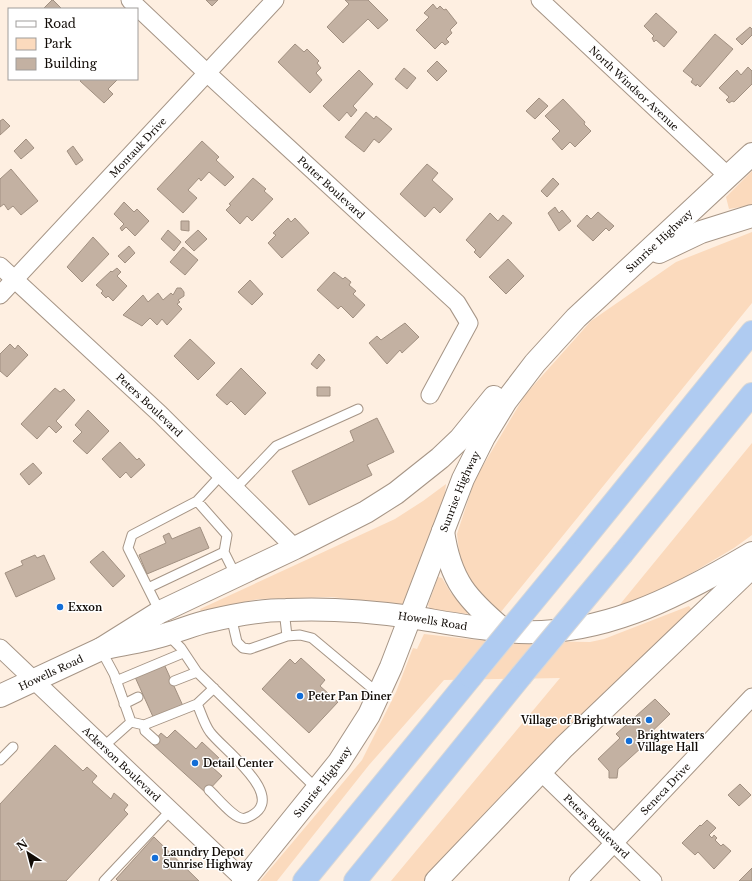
<svg xmlns="http://www.w3.org/2000/svg" width="752" height="881" viewBox="0 0 752 881" font-family="'Libre Baskerville',serif">
<style>
.green{fill:#fbdabd}
.building{fill:#c3b1a2;stroke:#a19081}
.lines{fill:none;stroke-linecap:round;stroke-linejoin:round}
.service-casing{stroke:#a69586;stroke-width:11}
.minor-casing{stroke:#a69586;stroke-width:19}
.secondary-casing{stroke:#a69586;stroke-width:24}
.motorway-casing{stroke:#d9d8d7;stroke-width:24}
.service{stroke:#fff;stroke-width:9}
.minor{stroke:#fff;stroke-width:17}
.secondary{stroke:#fff;stroke-width:22}
.motorway{stroke:#afcbf1;stroke-width:22}
.motorway-bridge-casing{stroke:#d9d8d7;stroke-width:24;stroke-linecap:butt}
.motorway-bridge{stroke:#afcbf1;stroke-width:22}
.poi-dot{fill:#136ed7;stroke:#fff;stroke-width:1.5}
.labels{text-anchor:middle;stroke-width:3;stroke-linejoin:round;paint-order:stroke}
.street-label{font-size:10px;fill:#110b06;stroke:#fff}
.poi-label{font-size:10px;font-weight:bold;fill:#110b06;stroke:#fff;text-anchor:start}
</style>
<rect width="100%" height="100%" fill="#feefe1"/>
<path class="green" d="M752,171V205L729,209L726,197Z
M752,232V303L500,613L477,593L461,568L457,534L475,479L525,395L591,321L676,262Z
M752,443V535L734,548L663,590L617,608Z
M446,484L444,501L404,606L332,597L259,599L201,611L200,609L395,519L423,501Z
M438,577L442,578L451,593L468,612L467,614L430,609L428,605Z
M689,606L694,613L456,848L425,881H391L560,678L444,680L369,765L277,881H260L362,760L396,692L413,648L417,649L424,634L477,640L590,642L604,639Z"/>
<path class="building" d="M52,0H53L62,9H43Z
M206,0H218L212,6Z
M345,0H368L388,20L378,29L368,19L343,43L327,27L349,4Z
M433,4L437,9L440,6L444,10L446,9L457,23L450,30L452,33L446,39L449,42L445,45L442,42L435,49L416,30L429,17L424,13Z
M656,13L677,32L664,47L656,40L654,42L652,38L654,36L644,26Z
M750,27L752,29V35L742,45L736,39Z
M715,34L733,49L700,87L697,84L696,86L691,82L693,79L683,71Z
M295,44L304,52L307,49L319,61L317,63L321,68L316,73L322,80L310,93L278,62Z
M437,61L447,71L437,81L427,71Z
M748,67L752,71V84L734,102L732,101L729,103L726,100L729,97L719,88L737,70L741,75Z
M404,68L416,78L407,89L395,79Z
M359,70L373,84L353,106L357,110L351,117L347,112L339,121L323,106Z
M82,79H118L108,89L113,94L104,103L80,81Z
M539,98L548,106L535,119L526,111Z
M563,99L585,122L584,124L591,131L575,147L570,142L562,150L552,139L560,131L545,116Z
M366,112L374,119L376,116L392,129L379,143L374,139L364,152L345,137Z
M3,119L10,126L0,135V121Z
M26,139L34,148L21,159L14,151Z
M202,141L219,157L216,160L234,177L225,186L209,172L201,181L199,178L188,190L197,198L183,213L157,189Z
M73,146L83,160L76,165L67,151Z
M427,164L438,173L432,180L453,199L440,213L434,207L425,217L400,194Z
M11,169L38,201L21,215L13,206L8,210L4,204L0,207V179Z
M253,178L266,189L264,191L273,199L252,221L247,216L240,224L226,210L231,205L229,204Z
M553,178L559,184L547,197L541,191Z
M124,202L134,212L137,209L149,221L135,236L126,227L122,231L120,228L124,224L114,214Z
M555,207L559,213L562,210L571,221L559,231L548,213Z
M598,212L614,226L609,231L606,228L593,241L577,226L587,215L591,219Z
M490,213L498,221L503,215L512,223L480,258L474,252L476,250L466,240Z
M288,218L291,222L295,218L309,233L282,258L268,243L276,235L273,233Z
M181,221H189V231L181,230Z
M168,230L181,242L174,251L161,239Z
M198,230L207,239L194,251L185,242Z
M93,237L109,254L82,282L67,267Z
M129,246L135,253L125,263L118,256Z
M183,247L198,260L185,275L170,262Z
M508,259L524,276L506,294L489,277Z
M117,268L121,272L117,276L127,286L113,301L108,296L106,298L101,293L103,291L96,285L111,271L112,272Z
M334,272L343,279L345,277L351,282L349,285L356,291L353,294L365,305L353,318L341,306L338,309L317,290Z
M250,280L263,294L252,305L238,292Z
M177,288H181L184,292V296L178,300L180,302L177,304L182,309L167,325L162,319L157,325L150,318L142,326L123,315L143,295L148,302L158,293L163,300L171,293L173,295Z
M405,323L419,337L402,353L400,350L387,364L369,343L377,336L381,340Z
M190,339L215,363L198,380L174,356Z
M10,344L15,349L18,345L28,355L7,377L0,371V354Z
M319,354L325,360L317,369L311,364Z
M241,368L266,393L245,415L231,401L227,405L216,395Z
M317,387H330V396H317Z
M55,388L60,392L64,389L75,400L56,421L62,427L56,433L49,426L37,439L21,424Z
M88,410L109,431L87,454L73,441L82,432L75,425Z
M377,418L394,452L367,465L372,475L309,505L292,471L354,441L350,431Z
M120,442L137,460L139,458L145,465L131,478L126,472L120,478L102,459Z
M33,463L42,473L29,485L20,474Z
M200,527L209,548L147,574L139,555L166,543L163,536L169,533L172,539Z
M103,551L125,576L113,587L90,562Z
M35,555L37,558L44,555L55,579L16,597L5,573L23,565L21,561Z
M301,658L325,680L320,686L338,702L309,733L262,689L290,659L295,664Z
M164,664L183,706L154,719L135,677Z
M655,699L670,714L639,744L642,747L618,769L617,778H609V771L598,759L620,738L616,734Z
M175,730L196,749L202,742L220,759L212,767L222,776L206,793L152,744L161,733L167,738Z
M55,745L83,771L87,767L97,776L92,782L111,799L114,793L128,805L124,810L128,814L66,881H0V804Z
M740,784L751,795L739,806L728,795Z
M707,820L716,828L709,835L712,838L714,835L717,838L715,840L721,846L723,844L731,851L714,869L698,852L695,855L682,843L700,825L701,826Z
M154,837L199,881H118L116,879Z
M752,868V881H739Z"/>
<g class="lines">
<defs>
<path id="service" d="M236,488L276,446L358,409
M224,552L236,576
M148,588L224,552L227,535L197,501
M284,610L287,636
M160,612L128,548L132,535L197,501L222,474
M231,616L237,642L243,648L250,649L287,636L300,635L312,638L379,694
M168,635L181,648L197,672L317,789
M101,650L114,674L131,722
M116,681L183,653
M174,681L197,672
M124,704L138,697
M197,704L214,688
M144,725L145,731L155,740
M103,747L131,722L144,725L197,704C201,712 204,724 210,732C222,749 294,800 246,818C236,822 217,797 209,790
M0,760L13,747
M104,881L170,811"/>
<g id="minor">
<path id="s1" d="M130,0L207,73L457,303L469,323L430,395"/>
<path id="s2" d="M540,0L729,177"/>
<path id="s3" d="M0,266L160,414L295,548"/>
<path id="s4" d="M0,295L275,0"/>
<path id="s5" d="M0,648L244,880"/>
<path id="s6" d="M540,771L653,881"/>
<path id="s7" d="M578,881L752,697"/>
</g>
<g id="secondary">
<path d="M659,252L701,232L752,216"/>
<path d="M443,531C450,581 467,599 505,631"/>
<path id="s8" d="M101,649C123,644 146,641 167,634C181,630 195,624 209,621C234,615 260,610 286,610C328,608 369,611 411,617C442,622 473,628 505,631C596,640 676,598 752,553"/>
<path id="s9" d="M0,696L101,649L160,612L295,548L366,512L396,493L440,458L460,439L494,397"/>
<path id="s10" d="M243,881L339,762L369,715L391,667L463,479L484,437L506,401L535,363L576,318L752,154"/>
<path d="M436,881L564,747L752,567"/>
</g>
<path id="motorway" d="M623,553L752,394
M572,554L752,332
M304,881L471,677
M355,881L521,676"/>
</defs>
<use href="#service" class="service-casing"/>
<use href="#minor" class="minor-casing"/>
<use href="#secondary" class="secondary-casing"/>
<use href="#motorway" class="motorway-casing"/>
<use href="#service" class="service"/>
<use href="#minor" class="minor"/>
<use href="#secondary" class="secondary"/>
<use href="#motorway" class="motorway"/>
<defs>
<path id="motorway-bridge" d="M521,676L623,553
M471,677L572,554"/>
</defs>
<use href="#motorway-bridge" class="motorway-bridge-casing"/>
<use href="#motorway-bridge" class="motorway-bridge"/>
</g>
<g class="poi-dot">
<circle cx="60" cy="607" r="4"/>
<circle cx="300" cy="696" r="4"/>
<circle cx="649" cy="720" r="4"/>
<circle cx="629" cy="741" r="4"/>
<circle cx="195" cy="763" r="4"/>
<circle cx="155" cy="858" r="4"/>
</g>
<g class="labels">
<g class="street-label">
<text dy="4" stroke="none"><textPath href="#s2" startOffset="129">North Windsor Avenue</textPath></text>
<text dy="4" stroke="none"><textPath href="#s4" startOffset="202">Montauk Drive</textPath></text>
<text dy="4" stroke="none"><textPath href="#s1" startOffset="275">Potter Boulevard</textPath></text>
<text dy="4" stroke="none"><textPath href="#s10" startOffset="774">Sunrise Highway</textPath></text>
<text dy="4" stroke="none"><textPath href="#s3" startOffset="204">Peters Boulevard</textPath></text>
<text dy="4" stroke="none"><textPath href="#s10" startOffset="450">Sunrise Highway</textPath></text>
<text dy="4" stroke="none"><textPath href="#s8" startOffset="337">Howells Road</textPath></text>
<text dy="4" stroke="none"><textPath href="#s9" startOffset="56">Howells Road</textPath></text>
<text dy="4" stroke="none"><textPath href="#s5" startOffset="168">Ackerson Boulevard</textPath></text>
<text dy="4" stroke="none"><textPath href="#s10" startOffset="127">Sunrise Highway</textPath></text>
<text dy="4" stroke="none"><textPath href="#s7" startOffset="127">Seneca Drive</textPath></text>
<text dy="4" stroke="none"><textPath href="#s6" startOffset="79">Peters Boulevard</textPath></text>
</g>
<g class="poi-label">
<text x="68" y="611">Exxon</text>
<text x="308" y="700">Peter Pan Diner</text>
<text x="641" y="724" text-anchor="end">Village of Brightwaters</text>
<text x="637" y="739">Brightwaters<tspan x="637" dy="12">Village Hall</tspan></text>
<text x="203" y="767">Detail Center</text>
<text x="163" y="856">Laundry Depot<tspan x="163" dy="12">Sunrise Highway</tspan></text>
</g>
</g>
<rect x="8" y="8" width="130" height="72" fill="#ffffff" stroke="#a09d9b"/>
<rect x="16" y="21" width="20" height="6" fill="#ffffff" stroke="#a09d9b"/>
<text x="44" y="28" font-size="12" fill="#110b06">Road</text>
<rect x="16" y="38" width="20" height="12" fill="#fbdabd" stroke="#a09d9b"/>
<text x="44" y="48" font-size="12" fill="#110b06">Park</text>
<rect x="16" y="58" width="20" height="12" fill="#c3b1a2" stroke="#a09d9b"/>
<text x="44" y="68" font-size="12" fill="#110b06">Building</text>
<g transform="translate(28 853) rotate(324)" stroke="#ffffff" stroke-width="3" paint-order="stroke">
<path d="M0-3L7 15L0 10L-7 15Z" fill="#110b06"/>
<text y="-6" font-size="11" font-weight="bold" text-anchor="middle" fill="#110b06">N</text>
</g>
</svg>
